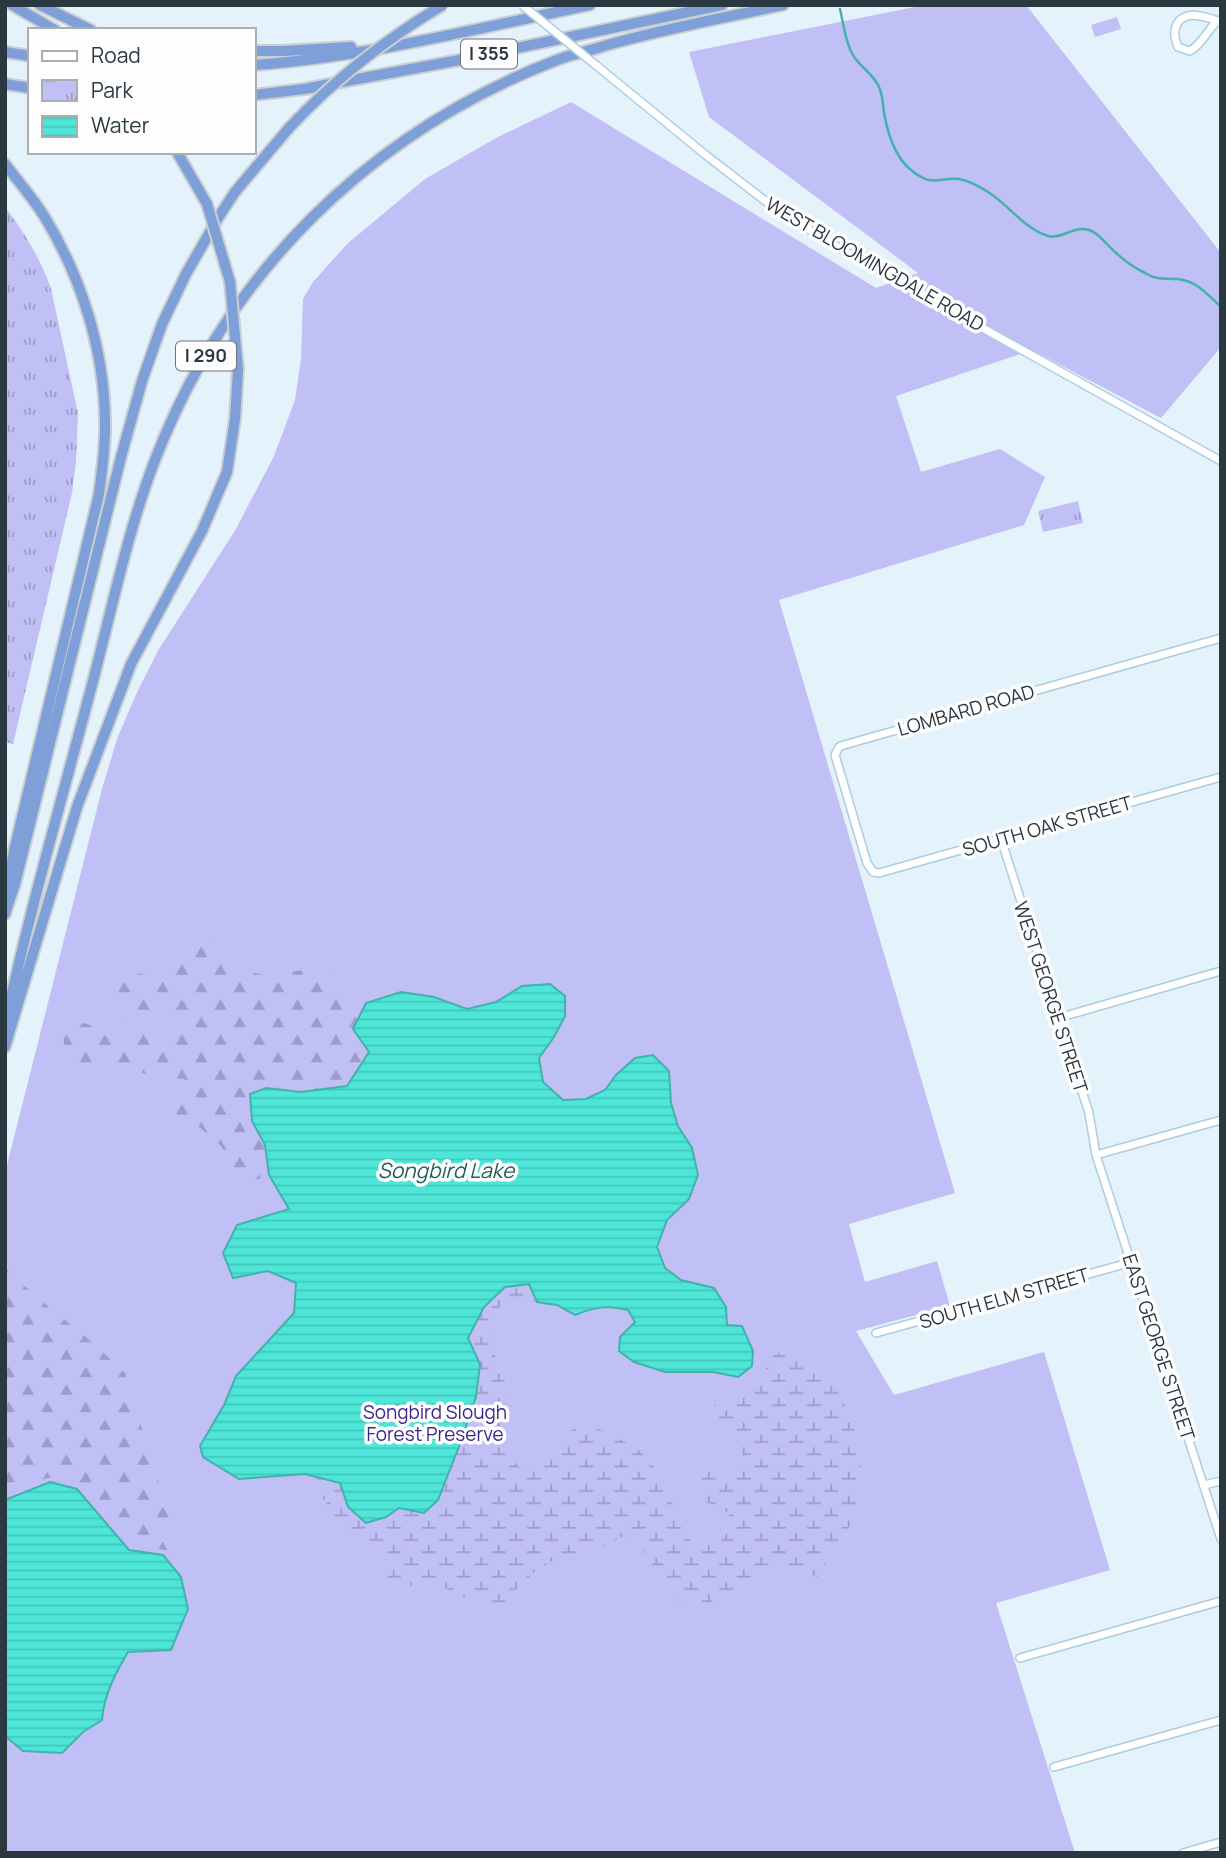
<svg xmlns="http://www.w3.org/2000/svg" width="1226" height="1858" viewBox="0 0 1226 1858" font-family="Manrope,sans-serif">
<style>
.grass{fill:#c0bff6}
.forest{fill:url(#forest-firs)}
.wetland{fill:url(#wetland-marsh)}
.park{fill:url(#park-tufts)}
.water{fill:url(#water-rules);stroke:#42b2aa;stroke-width:2}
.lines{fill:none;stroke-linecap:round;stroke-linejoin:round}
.stream{stroke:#42b2aa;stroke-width:2.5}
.minor-casing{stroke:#abcde2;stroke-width:10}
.highway-casing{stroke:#cccfd1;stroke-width:14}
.minor{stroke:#fff;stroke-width:7}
.highway{stroke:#7e9fd7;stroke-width:10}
.minor-bridge-casing{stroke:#abcde2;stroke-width:10;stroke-linecap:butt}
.highway-bridge-casing{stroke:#cccfd1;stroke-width:14;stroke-linecap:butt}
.minor-bridge{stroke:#fff;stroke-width:7}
.highway-bridge{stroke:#7e9fd7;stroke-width:10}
.labels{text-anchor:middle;stroke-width:7;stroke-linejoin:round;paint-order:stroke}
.shield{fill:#fdfdfd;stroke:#697379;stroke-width:2}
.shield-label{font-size:18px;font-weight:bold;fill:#2a3840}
.street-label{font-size:19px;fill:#2a3840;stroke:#fdfdfd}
.park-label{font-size:19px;fill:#3c268c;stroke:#fdfdfd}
.water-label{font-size:21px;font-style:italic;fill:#215f59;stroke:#fdfdfd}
</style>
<defs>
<pattern id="forest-firs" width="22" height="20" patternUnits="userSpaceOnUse" patternTransform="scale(1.75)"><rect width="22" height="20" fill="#c0bff6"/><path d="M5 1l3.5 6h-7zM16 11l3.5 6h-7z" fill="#9c9cc9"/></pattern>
<pattern id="wetland-marsh" width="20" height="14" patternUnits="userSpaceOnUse" patternTransform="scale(1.75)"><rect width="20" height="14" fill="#c0bff6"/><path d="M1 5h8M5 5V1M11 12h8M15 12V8" fill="none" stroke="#9c9cc9"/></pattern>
<pattern id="park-tufts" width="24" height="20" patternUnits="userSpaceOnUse" patternTransform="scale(1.75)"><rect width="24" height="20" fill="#c0bff6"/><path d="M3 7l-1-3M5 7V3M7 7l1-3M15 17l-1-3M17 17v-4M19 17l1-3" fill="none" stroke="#9c9cc9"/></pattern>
<pattern id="water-rules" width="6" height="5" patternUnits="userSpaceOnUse" patternTransform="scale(1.75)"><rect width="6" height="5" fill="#4de6d8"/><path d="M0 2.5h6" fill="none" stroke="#43c6ba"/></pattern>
</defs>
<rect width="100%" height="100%" fill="#e4f2fb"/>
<path class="grass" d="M925,5H1026L1221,253V347L1161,418L1032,350L896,396L921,472L1000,449L1045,477L1024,525L779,600L955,1193L849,1224L865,1282L937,1261L950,1306L856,1331L894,1395L1044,1352L1110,1570L996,1603L1075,1853H5V1173L102,789L117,739L138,690L159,649L236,529L274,456L295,400L301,359L303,299L313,282L347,244L425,179L496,138L571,102L876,288L918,273L709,117L689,52Z
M1117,17L1121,29L1095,37L1091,25Z"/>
<path class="forest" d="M206,936L215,939L219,949L215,956L249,971L267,976L321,967L340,983L359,1018L353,1029L369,1052L347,1086L301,1092L266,1088L252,1121L265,1145L269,1175C251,1182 248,1182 231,1174L222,1147L198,1126L184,1123L173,1110L170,1101L172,1094L179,1092L185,1087L184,1079C175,1077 166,1080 157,1077C140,1073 127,1066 108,1067C96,1067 87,1074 76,1065C66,1057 64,1042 61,1030L72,1022C89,1023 94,1025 107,1037L123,1031L145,1033L164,1029L178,1032L179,1021L169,1015L141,1020H127L115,1006L106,988L109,977L122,970L152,976L162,973L170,959L182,953Z
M5,1268L32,1293L94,1344L125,1373L177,1543L175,1549L164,1550L131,1542L83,1486L61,1477L47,1478L5,1495Z"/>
<path class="wetland" d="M529,1284L537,1302L515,1299L498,1308L491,1329L494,1353L510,1395L498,1435L503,1447L519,1467L541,1468L558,1450L570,1431L587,1423L637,1448L657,1470L681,1523L692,1543L718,1545L735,1522L723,1508L705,1502L698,1482L709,1472L731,1474L743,1455L731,1433L713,1419L715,1400L747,1391L765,1370L775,1353L799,1356L818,1369L841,1396L854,1428L862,1473L854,1519L817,1577L790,1567L768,1570L741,1587L708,1603L680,1601L655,1570L638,1542L621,1537L585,1556H561L535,1571L500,1606H483L437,1584L407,1586L388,1580L387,1543L370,1541L350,1535L337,1523L330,1508L305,1474L340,1483L348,1507L386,1517L399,1508L480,1364L468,1338L483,1307L505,1287Z"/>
<path class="park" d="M5,207C24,232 41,259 51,289L78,413L76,462L72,493L13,744L5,742Z
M1078,501L1083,523L1043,532L1038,511Z"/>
<path class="water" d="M550,984L565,996V1016L554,1037L539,1058L543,1082L563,1100L586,1099L605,1090L616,1075L635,1058L653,1055L669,1071L671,1103L678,1126L692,1148L698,1175L689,1199L667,1220L657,1247L665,1268L681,1280L714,1288L726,1307L727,1325L742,1326L753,1351L752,1366L738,1377L713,1372H665L634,1362L619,1351L620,1337L635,1322L628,1310C608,1305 594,1307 575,1315L557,1305L537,1302L529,1284L505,1287L484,1307L468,1338L480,1364L476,1397L460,1444L438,1500L424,1513L399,1508L386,1517L366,1523L348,1507L340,1483L305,1474L239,1479L203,1457L200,1446L224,1405L236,1376L294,1313L296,1283L268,1271L233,1278L223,1253L237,1225L289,1209L269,1175L265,1145L252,1121L250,1094L266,1088L301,1092L347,1086L369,1052L353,1029L366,1003L401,992L434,997L467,1009L496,1002L522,986Z
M50,1482L77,1489L129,1550L163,1555L181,1577L188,1609L171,1650L128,1652C115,1674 104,1695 102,1720L83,1732L62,1753L23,1751L5,1736V1500Z"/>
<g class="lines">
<path class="stream" d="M840,9C844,26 846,50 859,63C866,71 875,77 879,87C883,96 883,104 884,113C889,140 898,166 923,178C934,184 947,177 959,179C969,181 979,186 988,192C1009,205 1023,228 1048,236C1061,240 1074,225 1089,230C1096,232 1100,237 1105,242C1116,254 1132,267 1147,274C1156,280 1167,278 1178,279C1197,281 1208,295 1221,307"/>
<defs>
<path id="minor" d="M1217,21C1207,31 1202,44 1190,51L1178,47C1175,39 1173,32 1177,24C1186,8 1208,18 1221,22
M597,66L707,156L777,210L841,249L1221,461
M1221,638L844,745L839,747L835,755L867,863L873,872L879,873L1221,777
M1001,839L1089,1113L1096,1155L1221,1539
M1058,1018L1221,971
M1096,1155L1221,1120
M876,1333L1132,1262
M1204,1485L1221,1481
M1020,1658L1221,1601
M1054,1767L1221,1720
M1183,1853L1221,1842"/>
<path id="highway" d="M12,5L55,30
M40,5L91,30
M254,51H283L351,47
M5,52L30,56
M254,65C367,57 479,28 590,5
M5,84L30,88
M254,95L304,89L465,59L722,5
M5,164C18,181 33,198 44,216C81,276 104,349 105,420C106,445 102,470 99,494L14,851L6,893
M5,914L15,884L121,457L142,381L162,324L186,274L218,218L235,192L289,128
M5,1025C30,908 64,792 94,677C113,604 128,530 155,460C227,273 370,132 557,60C572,54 589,51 604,46C663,29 723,18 783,5
M5,1047L77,807L131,664L202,531L227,472L235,419L238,369"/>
</defs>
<use href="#minor" class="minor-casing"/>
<use href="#highway" class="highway-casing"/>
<use href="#minor" class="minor"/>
<use href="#highway" class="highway"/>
<defs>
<path id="minor-bridge" d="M522,5L597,66"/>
<path id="highway-bridge" d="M289,128C336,78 384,40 443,5
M177,152L207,204L230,282L238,369"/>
</defs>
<use href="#minor-bridge" class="minor-bridge-casing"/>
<use href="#highway-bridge" class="highway-bridge-casing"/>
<use href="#minor-bridge" class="minor-bridge"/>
<use href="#highway-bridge" class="highway-bridge"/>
</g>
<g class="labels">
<g class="shield">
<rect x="461" y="39.5" width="56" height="29" rx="5"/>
<rect x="176" y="341.5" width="60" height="29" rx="5"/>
</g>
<g class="shield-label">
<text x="489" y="60">I 355</text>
<text x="206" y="362">I 290</text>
</g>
<g class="street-label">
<text transform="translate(875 264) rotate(30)" y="7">WEST BLOOMINGDALE ROAD</text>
<text transform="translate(966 710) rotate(-16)" y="7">LOMBARD ROAD</text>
<text transform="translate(1047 826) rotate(-16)" y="7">SOUTH OAK STREET</text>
<text transform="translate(1051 997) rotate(72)" y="7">WEST GEORGE STREET</text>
<text transform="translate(1004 1298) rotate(-16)" y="7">SOUTH ELM STREET</text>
<text transform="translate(1159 1347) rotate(72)" y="7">EAST GEORGE STREET</text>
</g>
<g class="park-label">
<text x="435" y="1419">Songbird Slough<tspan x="435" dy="22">Forest Preserve</tspan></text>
</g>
<g class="water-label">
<text x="446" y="1178">Songbird Lake</text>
</g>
</g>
<rect width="1226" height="1858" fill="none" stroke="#2a3840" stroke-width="14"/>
<rect x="28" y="28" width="228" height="126" fill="#fdfdfd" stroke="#a9aeb1" stroke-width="2"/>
<rect x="42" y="51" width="35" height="10" fill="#ffffff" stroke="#a9aeb1" stroke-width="2"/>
<text x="91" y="63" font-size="21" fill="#2a3840">Road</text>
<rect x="42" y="80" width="35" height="21" fill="url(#park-tufts)" stroke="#a9aeb1" stroke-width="2"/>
<text x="91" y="98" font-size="21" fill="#2a3840">Park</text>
<rect x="42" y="116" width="35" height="21" fill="url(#water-rules)" stroke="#a9aeb1" stroke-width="2"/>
<text x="91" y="133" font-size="21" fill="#2a3840">Water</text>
</svg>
